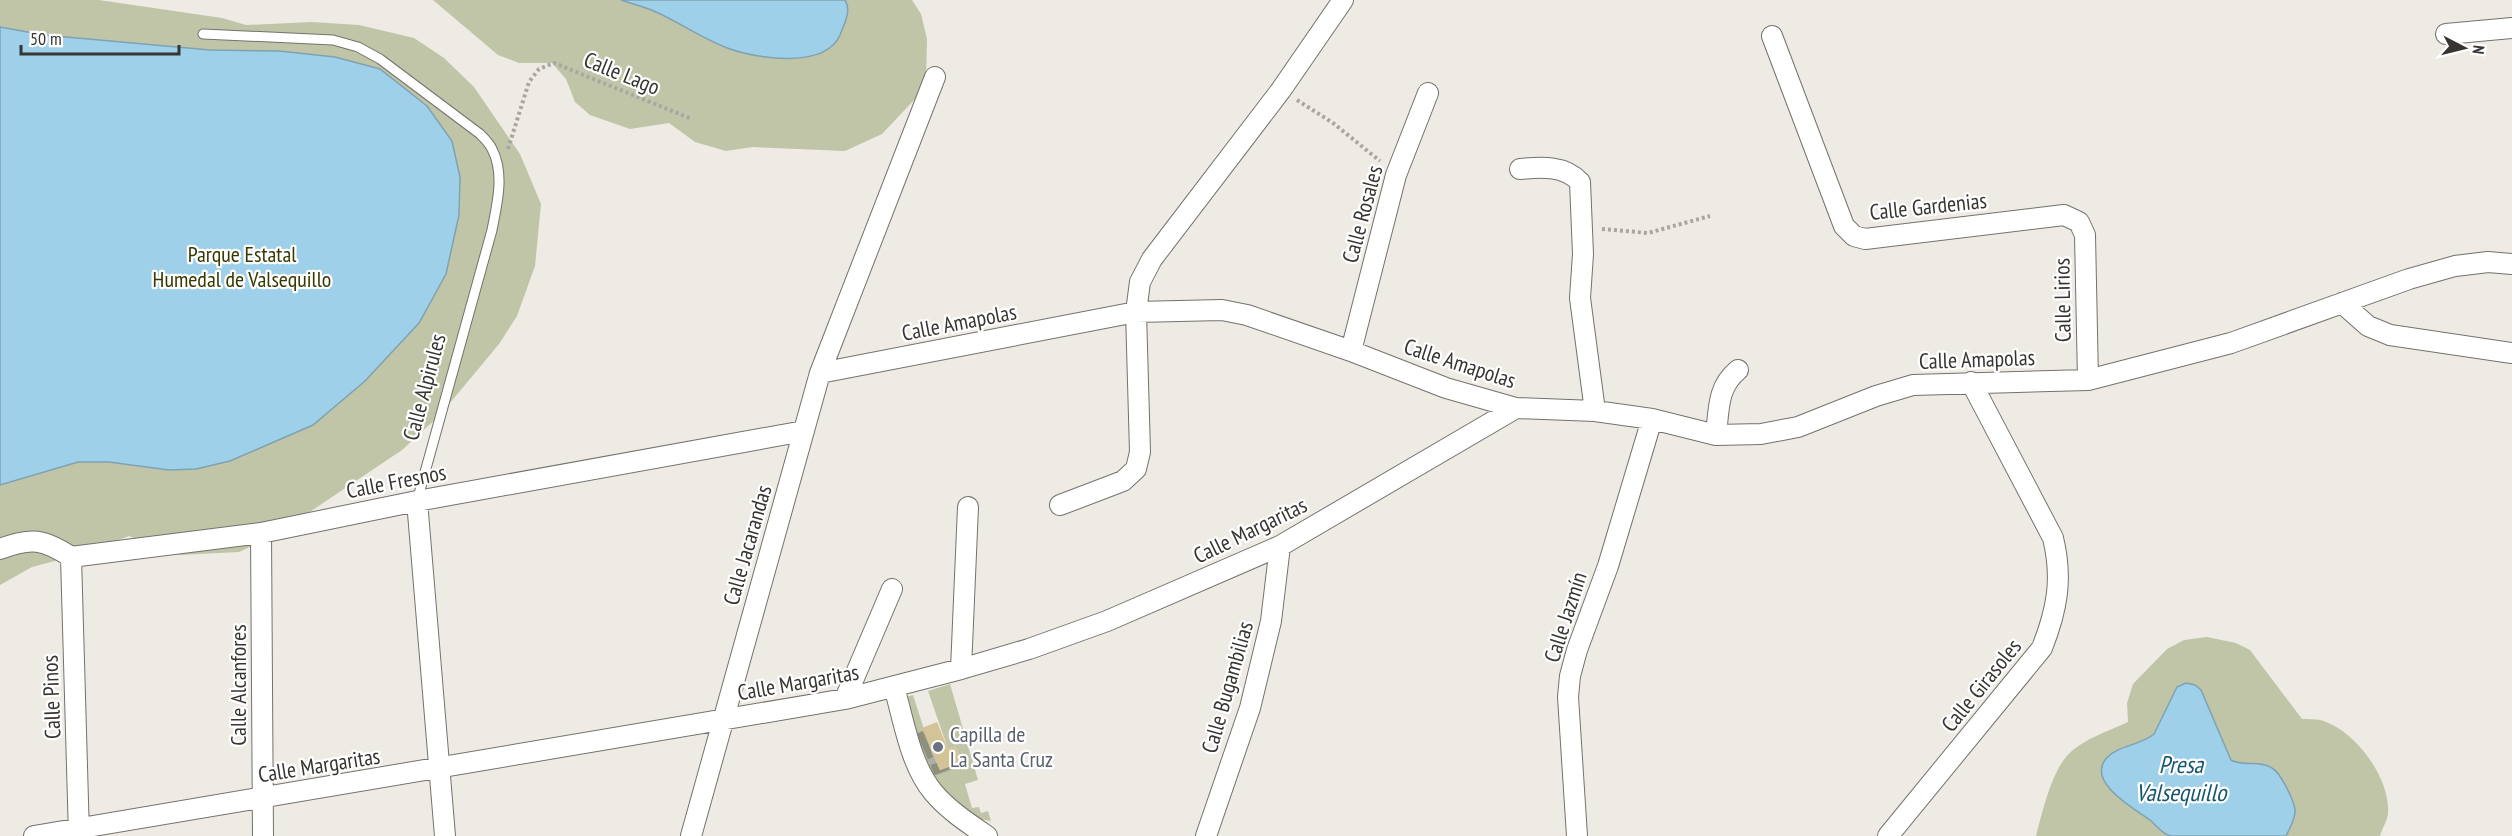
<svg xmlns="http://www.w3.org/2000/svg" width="2512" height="836" viewBox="0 0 2512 836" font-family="'PT Sans Narrow',sans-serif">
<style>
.green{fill:#c0c5a8}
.water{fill:#9ed0e9;stroke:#7fa2b2;stroke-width:1.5}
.building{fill:#d4c396;filter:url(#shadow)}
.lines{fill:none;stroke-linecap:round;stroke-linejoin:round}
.lane-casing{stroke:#74726c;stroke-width:11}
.street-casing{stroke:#74726c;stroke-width:22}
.path{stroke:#a9a6a1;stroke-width:4;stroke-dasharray:3 3;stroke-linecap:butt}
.lane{stroke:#fff;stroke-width:9}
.street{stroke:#fff;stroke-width:20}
.worship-dot{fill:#6b7280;stroke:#fff;stroke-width:2}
.labels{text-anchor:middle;stroke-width:4.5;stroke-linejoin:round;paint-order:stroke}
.street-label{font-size:22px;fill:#363532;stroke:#fff}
.park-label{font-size:22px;fill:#363a01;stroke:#fff}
.worship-label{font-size:22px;fill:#5b616d;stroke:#fff;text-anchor:start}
.water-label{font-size:24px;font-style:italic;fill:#17566f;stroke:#fff}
</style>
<defs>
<filter id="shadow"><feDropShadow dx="-5.5" dy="5.5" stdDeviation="0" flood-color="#0004"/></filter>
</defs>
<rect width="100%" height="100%" fill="#eeebe4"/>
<path class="green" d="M0,0H99L222,18L246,25L311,22L359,25L414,38L444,58L474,87L520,154L541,204L535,266L517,316L499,344L440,415L402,450L274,536L239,552L180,555L129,536L85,553L32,567L0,585Z
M433,0H912L921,14L927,39L926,81L916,98L882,134L845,151L753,147L726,151L695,142L669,123L630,129L590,115L575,102L566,79L552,63H519L498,55Z
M2207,637L2236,643L2250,650L2302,719C2308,719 2315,719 2320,720C2355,729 2391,779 2388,814C2387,821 2382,829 2380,836H2036C2042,813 2051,775 2066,757C2080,740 2109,731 2128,722L2127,703L2133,684L2167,649L2184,640Z
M950,684L978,780L965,784L972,808L979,807L981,813L988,811L991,821L960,816L917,760L899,699L913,695L933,757L928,759L930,765L937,763L940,770L953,765L955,769L962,765L955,746L948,749L928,691Z"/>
<path class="water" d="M621,0H845C852,11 844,24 840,35C825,69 759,59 730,49C704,40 681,23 656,12C645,7 632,4 621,0Z
M0,27L44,35L210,50L279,51L335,57L380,69L427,106L452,141L460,177L459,215L446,274L419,323L365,381L313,425L230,461L196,469L169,470L109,462H78L0,485Z
M2186,683L2195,685L2201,690L2231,760C2244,767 2260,760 2272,768C2281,773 2293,799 2295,809C2296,818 2290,828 2286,836C2248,836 2208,836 2171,836C2163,835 2156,825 2150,820C2135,809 2088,783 2105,760C2116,745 2140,746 2154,734L2177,687Z"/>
<path class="building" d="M937,722L948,749L955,746L961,762L940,770L922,728Z"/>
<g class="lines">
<defs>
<path id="lane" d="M203,34L333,40L358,47L380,59L480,134C484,138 490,144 492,149C505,174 497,204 492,230L417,501"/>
<path id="street" d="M2446,34L2512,28
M1772,36L1844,226L1854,236L1865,239L2064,215L2079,222L2085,235L2088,380
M1520,169C1541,167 1564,165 1580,182L1583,254L1580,298L1595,411
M2342,303L2368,326L2390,335L2512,353
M1351,351L1396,175L1428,93
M820,373L1136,312L1222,310L1247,315L1351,351L1446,388L1516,408L1595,411L1652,419L1716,435L1761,434L1798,427L1876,396L1913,385L2088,380L2231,343L2409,279L2455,266L2488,262L2512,264
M1716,435C1719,410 1717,387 1738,370
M417,501L445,836
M1060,505L1123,481L1136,469L1140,452L1136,312L1140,282L1152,259L1281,90L1343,0
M261,533L263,836
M0,549C31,537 44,539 71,557L261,533L417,501L804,431
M71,557L79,836
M961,669L968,507
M894,687C904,721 910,764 933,792C948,810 968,823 987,836
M845,699L892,589
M34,836L845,699L961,669L1029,649L1107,621L1280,546L1516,408
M691,836L820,373L935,77
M1206,836L1250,708L1271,621L1280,546
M1577,836L1568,697L1570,676L1577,650L1608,566L1652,419
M1888,836L2042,648C2057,610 2063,579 2053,538L1971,382"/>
</defs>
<use href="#lane" class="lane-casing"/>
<use href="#street" class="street-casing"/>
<path class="path" d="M1297,100L1333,123L1380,161
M508,149L529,82L539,69L554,63L692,119
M1602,229L1648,233L1710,216"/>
<use href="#lane" class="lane"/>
<use href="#street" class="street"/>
</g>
<circle class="worship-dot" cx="938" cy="747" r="6"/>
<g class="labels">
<g class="street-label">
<text transform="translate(622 73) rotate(22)" y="8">Calle Lago</text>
<text transform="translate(1928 206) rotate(-6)" y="8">Calle Gardenias</text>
<text transform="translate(1362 214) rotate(-75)" y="8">Calle Rosales</text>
<text transform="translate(2062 300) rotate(-91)" y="8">Calle Lirios</text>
<text transform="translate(959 322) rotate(-11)" y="8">Calle Amapolas</text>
<text transform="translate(1977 359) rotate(-2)" y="8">Calle Amapolas</text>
<text transform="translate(1460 363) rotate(18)" y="8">Calle Amapolas</text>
<text transform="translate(424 387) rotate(-75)" y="8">Calle Alpirules</text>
<text transform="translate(396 481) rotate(-11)" y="8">Calle Fresnos</text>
<text transform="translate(1250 530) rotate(-26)" y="8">Calle Margaritas</text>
<text transform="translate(747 545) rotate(-74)" y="8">Calle Jacarandas</text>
<text transform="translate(1565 617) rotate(-72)" y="8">Calle Jazmín</text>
<text transform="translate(798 682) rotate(-10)" y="8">Calle Margaritas</text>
<text transform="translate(238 685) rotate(-90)" y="8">Calle Alcanfores</text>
<text transform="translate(1981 685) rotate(-51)" y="8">Calle Girasoles</text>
<text transform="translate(1227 687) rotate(-74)" y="8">Calle Bugambilias</text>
<text transform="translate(51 697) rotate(-92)" y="8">Calle Pinos</text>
<text transform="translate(319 765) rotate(-9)" y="8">Calle Margaritas</text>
</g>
<g class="park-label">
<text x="242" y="262">Parque Estatal<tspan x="242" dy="25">Humedal de Valsequillo</tspan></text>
</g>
<g class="worship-label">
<text x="950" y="742">Capilla de<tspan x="950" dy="25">La Santa Cruz</tspan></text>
</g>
<g class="water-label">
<text x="2181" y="773">Presa<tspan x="2181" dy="28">Valsequillo</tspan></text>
</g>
</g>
<g transform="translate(2464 48) rotate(97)" stroke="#ffffff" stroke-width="4.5" paint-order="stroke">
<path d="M0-4.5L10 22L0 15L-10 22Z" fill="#363532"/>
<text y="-9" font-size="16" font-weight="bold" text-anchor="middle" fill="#363532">N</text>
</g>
<path d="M21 45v9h158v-9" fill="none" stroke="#363532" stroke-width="3"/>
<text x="30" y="45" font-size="18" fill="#363532" stroke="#ffffff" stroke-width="4.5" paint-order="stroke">50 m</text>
</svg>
